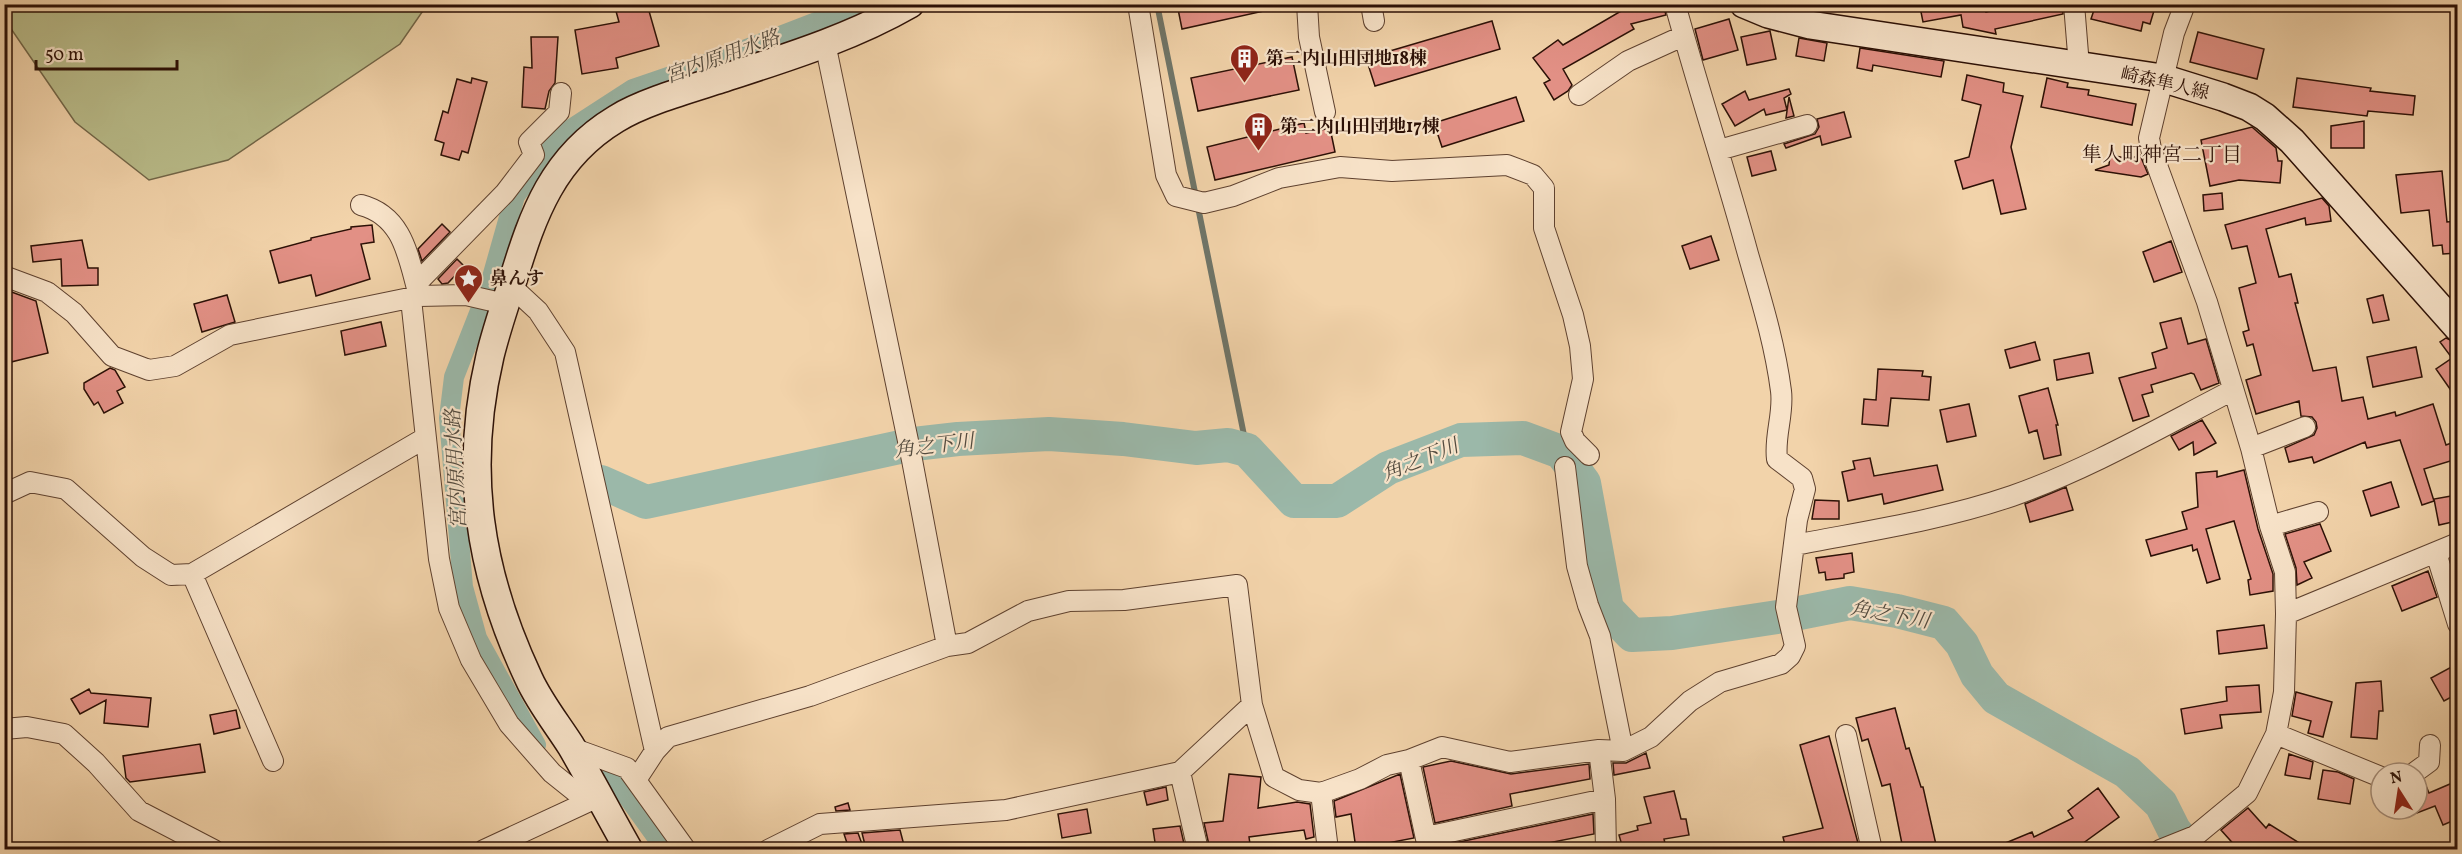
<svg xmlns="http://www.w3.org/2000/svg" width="2462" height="854" viewBox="0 0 2462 854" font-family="Vollkorn,'Noto Serif JP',serif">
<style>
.green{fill:#b9bc8a;stroke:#726648;stroke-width:1.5}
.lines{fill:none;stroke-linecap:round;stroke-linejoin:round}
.stream{stroke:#6f7568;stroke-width:6}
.canal{stroke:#9bb8a9;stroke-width:20}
.river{stroke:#9bb8a9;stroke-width:34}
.building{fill:#e29085;stroke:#2c1006;stroke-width:1.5}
.street-casing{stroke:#5e412f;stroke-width:22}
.secondary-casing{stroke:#2c1006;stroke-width:30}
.street{stroke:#f7e2c8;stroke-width:20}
.secondary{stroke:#f7e2c8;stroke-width:27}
.labels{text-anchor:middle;stroke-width:4.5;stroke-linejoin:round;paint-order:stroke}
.poi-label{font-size:18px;font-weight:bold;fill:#2c1006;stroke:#f7e2c8;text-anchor:start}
.street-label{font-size:18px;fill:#2c1006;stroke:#f7e2c8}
.water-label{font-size:20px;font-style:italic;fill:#534b3f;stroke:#f7e2c8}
.neighbourhood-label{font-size:20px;fill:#2c1006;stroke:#f7e2c8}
</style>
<rect width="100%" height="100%" fill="#f2d3aa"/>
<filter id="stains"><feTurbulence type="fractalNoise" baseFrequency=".00333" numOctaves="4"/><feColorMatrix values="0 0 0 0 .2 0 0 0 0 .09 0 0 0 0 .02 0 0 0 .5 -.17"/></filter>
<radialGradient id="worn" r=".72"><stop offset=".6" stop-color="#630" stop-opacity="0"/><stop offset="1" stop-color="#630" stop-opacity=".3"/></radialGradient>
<path class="green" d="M4,5L5,4L427,5L400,44L228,160L149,180L75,122L5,20Z"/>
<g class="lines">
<path class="stream" d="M1157,4L1247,450"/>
<path class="canal" d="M536,745L477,638L463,587L449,418L454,377L489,288L515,196L562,135L633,89L718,60L863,4
M612,775L666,850"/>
<path class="river" d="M601,482L646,502L914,444L958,439L1049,434L1123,439L1196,448L1228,445L1247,450L1294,501H1337L1388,468L1461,440L1523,438L1561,452L1584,483L1607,609L1632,635L1672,633L1784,616L1850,603L1897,611L1944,623L1962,644L1977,675L1996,698L2127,772L2161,804L2174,830L2190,850"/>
</g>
<path class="building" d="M614,4H647L659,46L616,58L618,68L582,74L575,30L619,22Z
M1177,4H1263L1264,11L1182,29Z
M1633,4H1663L1666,15L1631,24L1634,29L1563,69L1572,85L1568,91L1554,100L1544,83L1550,80L1533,58L1558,40L1563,45Z
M1934,4H1984L1986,12L2015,4H2062L2063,14L1995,29L1996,34L1963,27L1961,15L1923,22L1920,7Z
M2096,4H2156L2150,24L2143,22L2141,31L2091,19Z
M1729,19L1738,50L1703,60L1695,29Z
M1492,21L1500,49L1375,86L1366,58Z
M1770,31L1776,59L1747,65L1741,37Z
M2198,32L2264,49L2257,79L2190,62Z
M531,37H558L555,83L549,91L545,109L522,107L524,67L532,68Z
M1799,38L1827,43L1824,61L1796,56Z
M1860,48L1944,61L1941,77L1873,65L1872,71L1857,68Z
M1292,57L1299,90L1198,111L1191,78Z
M1967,75L2004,83L2003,92L2023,96L2011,147L2026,209L2001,214L1993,180L1963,189L1955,161L1969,157L1981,105L1962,100Z
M472,78L487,82L468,153L462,151L459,160L441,155L444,143L435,140L443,111L448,113L457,79L471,83Z
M2047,78L2068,83L2067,87L2089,90L2088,95L2136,104L2132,125L2041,107Z
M2297,78L2371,88L2370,91L2415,96L2413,115L2368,111L2367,116L2293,107Z
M1789,89L1791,94L1784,98L1787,110L1766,115L1764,109L1735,126L1722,104L1745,91L1749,100Z
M1516,97L1524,121L1442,147L1434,123Z
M1789,97L1794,116L1786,118Z
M1844,112L1851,137L1822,145L1820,136L1786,148L1784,144L1815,134L1819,127L1817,119Z
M2364,121V148H2331V126Z
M1304,123L1306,133L1330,128L1335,152L1215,180L1207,147Z
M2252,127L2276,148L2278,161H2282L2280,183L2239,180L2210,186L2201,140Z
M1771,151L1776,170L1752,176L1747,157Z
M2110,155L2126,158V160L2140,155L2148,174L2141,177L2095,170L2109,165Z
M2442,171L2447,222L2457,221V253L2443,254L2442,245L2433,246L2429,210L2401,213L2396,175Z
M2222,193L2223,209L2204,211L2203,195Z
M2322,198L2329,206L2331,221L2306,225L2305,218L2266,229L2279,277L2291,274L2298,303H2295L2313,371L2336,367L2342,401L2363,397L2368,419L2395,412L2396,416L2433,404L2446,445L2454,442L2457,452V459L2424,469L2434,501L2422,505L2400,440L2367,448L2365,442L2314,463L2312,457L2289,462L2285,448L2314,435L2317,428L2316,422L2312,417L2301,416L2299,401L2256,414L2246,380L2261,375L2253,344L2247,346L2243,332L2249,330L2239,288L2256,283L2247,246L2232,249L2225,225Z
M442,224L450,232L422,261L418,249Z
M372,225L374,242L361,244L370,279L316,296L311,275L279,283L270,251L311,240V238L351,229V227Z
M1711,236L1719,260L1690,269L1682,246Z
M82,240L88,268H98V285L62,286L61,259L33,262L31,246Z
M2171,241L2182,272L2154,282L2143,252Z
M457,259L464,266L448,283L442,284L438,279Z
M4,291H9L36,301L48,353L11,362L4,333Z
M227,295L235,322L202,332L194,304Z
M2383,295L2389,320L2373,323L2367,299Z
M2181,318L2188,344L2206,339L2219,383L2201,390L2194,374L2191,373L2151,385L2153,392L2142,395L2149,416L2133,421L2119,378L2156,368L2152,353L2167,348L2160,323Z
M381,322L386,346L345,355L341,331Z
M2446,338L2457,343V399L2436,369L2452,358L2440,342Z
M2035,342L2040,360L2010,368L2005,350Z
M2416,347L2422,377L2373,387L2367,357Z
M2089,353L2093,373L2057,380L2054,360Z
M110,368L115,370L125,387L117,391L123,403L104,413L98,402L94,405L84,389V383Z
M1878,369L1923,371L1922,376L1931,377L1929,400L1891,398L1888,426L1862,424L1864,399L1876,400Z
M2048,388L2058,425H2056L2061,455L2044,459L2037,430L2029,433L2019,396Z
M1969,404L1976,436L1947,442L1940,410Z
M2202,420L2216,443L2194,455L2193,442L2179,450L2171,436Z
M1870,458L1874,476L1937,465L1943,490L1884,504L1882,494L1848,501L1842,472L1855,469L1853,461Z
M2244,470L2258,529L2273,574V591L2250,595L2248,580L2251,579L2234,521L2206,529L2220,579L2207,583L2197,549L2193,551L2192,545L2151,556L2146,540L2187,529L2182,512L2198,507L2196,473L2217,471V477Z
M2391,482L2399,507L2371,516L2363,491Z
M2066,487L2073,510L2030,522L2025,504Z
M2457,495V521L2439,525L2434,499Z
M1815,500L1839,501V519H1812Z
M2320,524L2331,551L2304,562L2312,578L2297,585L2296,568L2285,534Z
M1852,553L1854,572L1844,574V578L1826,580L1825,572L1819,573L1816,558Z
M2428,571L2437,597L2402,611L2392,586Z
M2264,625L2267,648L2219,654L2217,631Z
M2457,664V694L2444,701L2431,678Z
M2381,681L2383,711H2379L2377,739L2351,737L2356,683Z
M2259,685L2261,712L2220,715L2222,728L2185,734L2181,709L2227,701L2226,687Z
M89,689L91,693L151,698L148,727L104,723L106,700L80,714L71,699Z
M2296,692L2332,702L2323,737L2308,733L2311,721L2292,716Z
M1895,708L1906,749L1909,748L1921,787H1923L1937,849H1903L1890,784L1882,786L1868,739L1862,741L1856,718Z
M236,710L240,728L214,734L210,715Z
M1829,736L1858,843L1828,849H1786L1783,837L1823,828L1800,745Z
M200,744L205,772L130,782L126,778L123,756Z
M1646,753L1650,768L1614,775L1613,763H1626Z
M2289,754L2313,762L2310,779L2285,775Z
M1451,761L1511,774L1589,764L1590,779L1510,794L1512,806L1435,823L1423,767Z
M2323,770L2338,772L2354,779L2350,804L2318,799Z
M1229,774L1261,777L1258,808L1297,802L1310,804L1314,837L1306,839L1304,830L1249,837L1250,844L1213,847V844L1209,845L1204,823L1223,821Z
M1400,774L1414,838L1377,845L1378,849H1356L1351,814L1336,817L1334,801Z
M2424,781L2429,793L2457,781V819L2443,825L2435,806L2417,813V784Z
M1166,787L1168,800L1147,805L1144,792Z
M2098,788L2119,817L2075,849H1991L2032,832L2034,837L2073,818L2068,811Z
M1674,791L1681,819H1686L1689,835L1664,839L1666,847L1657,849H1623L1619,835L1638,830L1637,826L1651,823L1644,797Z
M848,803L850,810L836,811L835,807Z
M2248,808L2266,828L2269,824L2309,849H2238L2221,830Z
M1087,809L1091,833L1062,838L1058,814Z
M1593,814L1594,834L1518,849H1441L1440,846Z
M1180,826L1185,848L1156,849L1153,829Z
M900,830L905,849H866L862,833Z
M858,833L862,844L849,849L844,834Z"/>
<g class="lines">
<defs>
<path id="street" d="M1138,4L1166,175L1176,196L1204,203L1233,196L1279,178L1340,167L1392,171L1507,165L1533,175L1544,188V228L1573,315L1580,346L1583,379L1571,432L1575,441L1589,455
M1307,4L1309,37L1325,112
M1371,4L1374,21
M2074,4L2079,66
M825,43L912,460L947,646
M1579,95L1628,61L1683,36
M1719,150L1807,125
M361,205C403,216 408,256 418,292
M4,276L47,292L74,313L112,356L149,370L175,366L230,335L419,296L466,295L505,304
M416,284L505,193L534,155L529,142L559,112L561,93
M511,286L538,311L565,352L655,751L636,780
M411,299L439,559L449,608L471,660L509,724L552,773L587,801
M2251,448L2305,427
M1565,467L1577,566L1588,605L1600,636L1623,751
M4,494L30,482L66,489L143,557L171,575L192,574L425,438
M2270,526L2318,512
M1795,545C1867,531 1942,520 2012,496C2089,469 2161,427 2233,390
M2436,553L2458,624
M192,574L273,761
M2286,614L2458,543
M4,729L27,727L64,734L96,763L139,811L214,850
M2276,734L2381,777
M1846,735L1872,850
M572,748L627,768L686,850
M1599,750L1605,799L1606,850
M655,751L668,737L810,696L947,646L968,643L1028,611L1069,601L1124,600L1237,585L1252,705L1274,777L1299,790L1321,793L1360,779L1387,765L1409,760L1442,747L1510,762L1599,750L1623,751L1651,737L1690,701L1720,682L1781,664L1790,656L1795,646L1786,607L1797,520L1805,489L1802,478L1777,459C1774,436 1784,414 1781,391C1775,344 1761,299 1748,254C1725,170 1698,88 1675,4
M1409,760L1428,848
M1180,772L1252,705
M2414,773L2429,762L2430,745
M1321,793L1328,850
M1426,837L1605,799
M484,850L596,798
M768,850L820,824L1006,810L1180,772L1198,850
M2160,850L2195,836L2247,793L2276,734L2284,692L2286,614L2285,572L2270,526L2251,448L2207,302L2151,149L2149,138L2174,33L2185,4"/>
<path id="secondary" d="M1744,4L1768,14L1810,25L2162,78L2223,97L2249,107L2265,117L2292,141L2458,328
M629,850C609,815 591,780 571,746C557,724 540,703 529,679C479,573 463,471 490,356C496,331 505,305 513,280C533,214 553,157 616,119C643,102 690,89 721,79C785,58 851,38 910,4"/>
</defs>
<use href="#street" class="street-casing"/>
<use href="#secondary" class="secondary-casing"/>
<use href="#street" class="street"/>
<use href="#secondary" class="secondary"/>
</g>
<defs>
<symbol id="building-pin" viewBox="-11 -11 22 30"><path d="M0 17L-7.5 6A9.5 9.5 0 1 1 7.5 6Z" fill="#8f2418" stroke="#f7e2c8"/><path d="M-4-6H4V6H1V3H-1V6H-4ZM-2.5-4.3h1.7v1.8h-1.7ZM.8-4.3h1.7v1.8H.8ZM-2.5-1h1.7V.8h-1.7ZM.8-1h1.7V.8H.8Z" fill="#fff"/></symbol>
<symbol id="sight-pin" viewBox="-11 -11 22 30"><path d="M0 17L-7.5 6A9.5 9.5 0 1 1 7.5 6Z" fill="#8f2418" stroke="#f7e2c8"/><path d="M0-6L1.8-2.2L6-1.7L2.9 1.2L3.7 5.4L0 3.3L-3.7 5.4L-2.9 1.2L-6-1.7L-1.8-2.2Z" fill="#fff"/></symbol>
</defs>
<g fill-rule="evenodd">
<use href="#building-pin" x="1228" y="42" width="33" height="45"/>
<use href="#building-pin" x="1242" y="110" width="33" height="45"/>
<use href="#sight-pin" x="452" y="262" width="33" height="45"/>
</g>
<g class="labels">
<g class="poi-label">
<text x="1266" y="64">第二内山田団地18棟</text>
<text x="1280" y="132">第二内山田団地17棟</text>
<text x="490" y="284">鼻んす</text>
</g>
<g class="street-label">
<text transform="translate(2165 83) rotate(13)" y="6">崎森隼人線</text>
</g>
<g class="water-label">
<text transform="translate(722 56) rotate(-20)" y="7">宮内原用水路</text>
<text transform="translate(934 445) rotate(-7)" y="7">角之下川</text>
<text transform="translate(1420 459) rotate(-22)" y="7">角之下川</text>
<text transform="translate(455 469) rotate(-93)" y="7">宮内原用水路</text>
<text transform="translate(1890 614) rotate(10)" y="7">角之下川</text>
</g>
<g class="neighbourhood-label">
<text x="2162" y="161">隼人町神宮二丁目</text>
</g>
</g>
<rect width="2462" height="854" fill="none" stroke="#f2d3aa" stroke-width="24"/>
<rect x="6" y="6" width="2450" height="842" fill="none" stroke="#2c1006" stroke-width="3"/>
<rect x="12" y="12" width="2438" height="830" fill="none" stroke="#2c1006" stroke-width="1.5"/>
<g transform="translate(2399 791) rotate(348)"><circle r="28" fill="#f7e2c8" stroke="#a68e7a" stroke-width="1.5"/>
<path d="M0-4.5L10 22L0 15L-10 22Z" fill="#8f2418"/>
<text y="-9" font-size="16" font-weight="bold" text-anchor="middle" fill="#2c1006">N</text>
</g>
<path d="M36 60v9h141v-9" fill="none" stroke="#2c1006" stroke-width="3"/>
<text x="45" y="60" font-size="18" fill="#2c1006" stroke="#f7e2c8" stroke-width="4.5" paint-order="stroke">50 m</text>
<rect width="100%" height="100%" filter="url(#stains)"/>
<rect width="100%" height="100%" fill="url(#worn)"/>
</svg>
